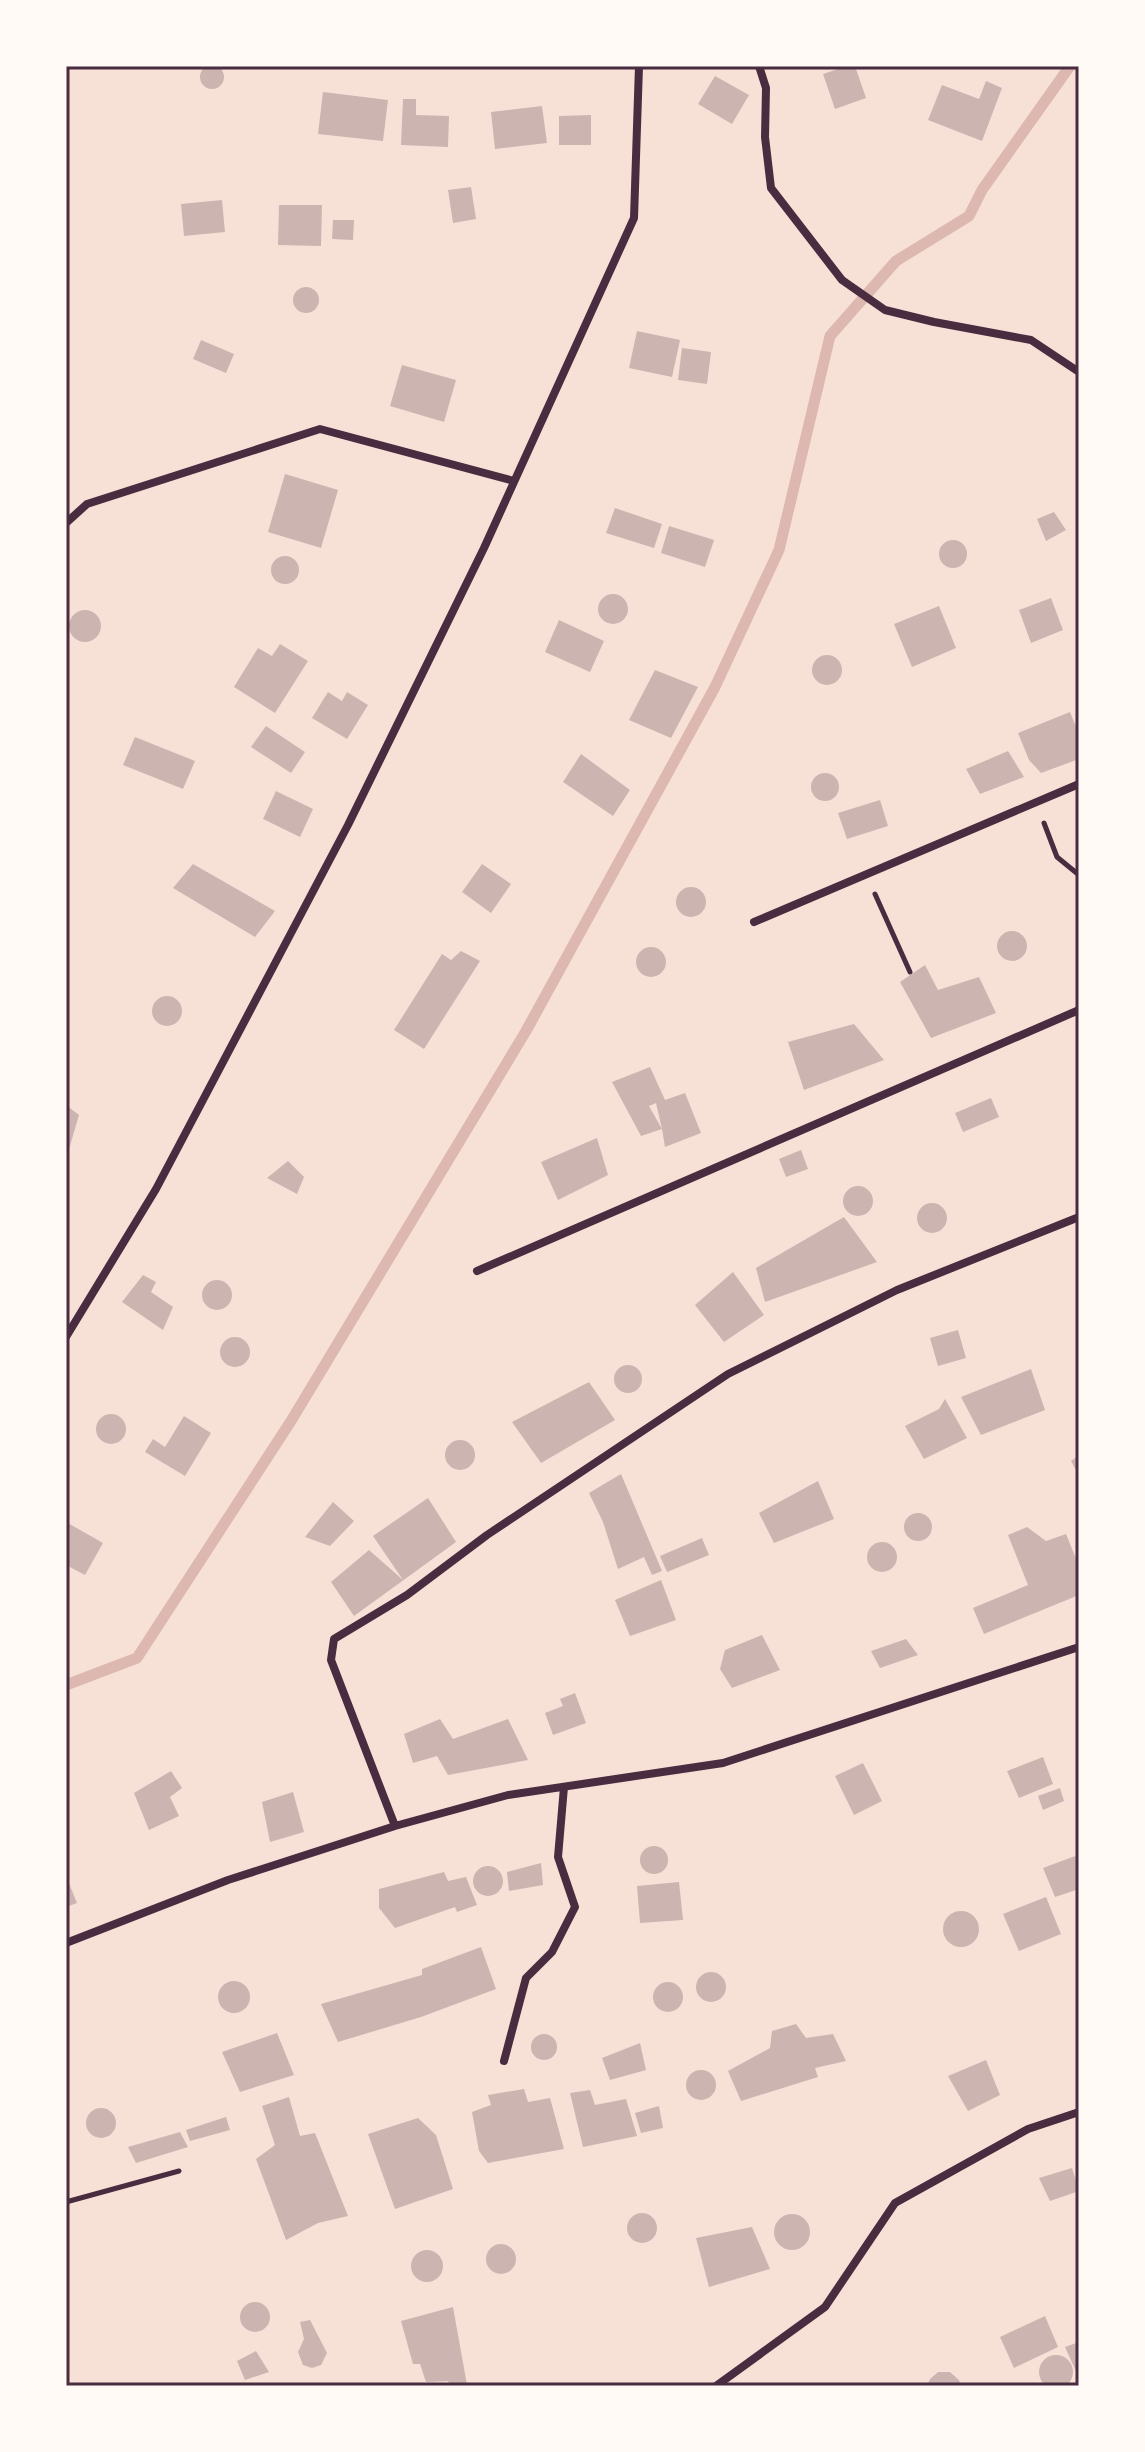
<svg xmlns="http://www.w3.org/2000/svg" width="1145" height="2452" viewBox="0 0 1145 2452" font-family="Mulish,sans-serif">
<style>
.lines{fill:none;stroke-linecap:round;stroke-linejoin:round}
.stream{stroke:#dcb8b0;stroke-width:11}
.building{fill:#ccb4b1;fill-rule:evenodd}
.path{stroke:#4a2c40;stroke-width:5}
.minor{stroke:#4a2c40;stroke-width:8}
.neatline{fill:none;stroke:#4a2c40;stroke-width:3}
</style>
<rect width="100%" height="100%" fill="#f7e1d7"/>
<g class="lines">
<path class="stream" d="M66,1685L137,1658L291,1421L526,1031L715,687L779,550L830,336L896,261L969,216L982,190L1070,66"/>
</g>
<path class="building" d="M200 77a12 12 0 1 1 24 0a12 12 0 1 1-24 0Z
M847,66H855L866,98L835,109L823,74Z
M715,76L749,95L732,124L698,104Z
M986,81L1002,88L982,141L928,120L942,85L979,99Z
M323,92L388,100L383,141L318,134Z
M403,99H416V115L449,116L448,147L401,145Z
M542,106L547,143L495,149L491,112Z
M591,115V145H559V116Z
M471,187L476,219L453,223L448,190Z
M222,200L225,232L184,236L181,204Z
M279,205H322L321,246L278,245Z
M333,220H354L353,240L332,239Z
M293 300a13 13 0 1 1 26 0a13 13 0 1 1-26 0Z
M637,331L680,340L672,377L629,368Z
M201,340L234,354L226,373L193,359Z
M682,348L711,352L707,384L678,380Z
M402,365L456,380L444,422L390,406Z
M285,474L338,490L321,548L268,532Z
M615,508L662,524L654,548L606,533Z
M1054,512L1066,530L1046,541L1037,519Z
M669,526L714,540L705,567L661,553Z
M939 554a14 14 0 1 1 28 0a14 14 0 1 1-28 0Z
M271 570a14 14 0 1 1 28 0a14 14 0 1 1-28 0Z
M598 609a15 15 0 1 1 30 0a15 15 0 1 1-30 0Z
M1051,598L1063,630L1031,643L1019,610Z
M939,606L956,648L912,667L894,624Z
M69 626a16 16 0 1 1 32 0a16 16 0 1 1-32 0Z
M559,620L604,641L590,672L545,652Z
M280,644L308,661L275,713L234,687L258,648L272,656Z
M812 670a15 15 0 1 1 30 0a15 15 0 1 1-30 0Z
M655,670L698,687L671,738L629,720Z
M328,692L342,701L347,692L368,705L347,739L312,718Z
M1070,712L1079,734V759L1041,773L1029,760L1018,733Z
M266,726L305,752L291,773L251,747Z
M135,737L195,761L183,789L123,765Z
M1008,751L1024,777L980,794L966,769Z
M581,754L630,790L613,816L563,782Z
M811 787a14 14 0 1 1 28 0a14 14 0 1 1-28 0Z
M276,791L313,809L300,837L263,819Z
M880,800L888,826L847,839L838,813Z
M193,864L275,911L255,937L173,888Z
M482,864L511,884L491,913L462,892Z
M676 902a15 15 0 1 1 30 0a15 15 0 1 1-30 0Z
M997 946a15 15 0 1 1 30 0a15 15 0 1 1-30 0Z
M636 962a15 15 0 1 1 30 0a15 15 0 1 1-30 0Z
M461,951L480,961L424,1049L394,1030L442,954L451,960Z
M925,965L938,990L979,977L996,1013L931,1038L900,982Z
M152 1011a15 15 0 1 1 30 0a15 15 0 1 1-30 0Z
M854,1024L884,1060L804,1090L788,1042Z
M650,1067L665,1100L685,1093L701,1133L665,1147L662,1129L641,1136L612,1082ZM656,1103L662,1129L649,1106Z
M991,1098L999,1117L963,1132L955,1113Z
M66,1105L79,1115L67,1156H66Z
M597,1138L608,1175L558,1200L541,1162Z
M801,1150L808,1169L786,1177L779,1159Z
M288,1161L304,1177L297,1194L267,1178Z
M843 1201a15 15 0 1 1 30 0a15 15 0 1 1-30 0Z
M917 1218a15 15 0 1 1 30 0a15 15 0 1 1-30 0Z
M844,1217L877,1262L765,1302L756,1268Z
M733,1272L764,1315L724,1342L695,1305Z
M143,1275L156,1282L151,1292L173,1307L163,1330L122,1302Z
M202 1295a15 15 0 1 1 30 0a15 15 0 1 1-30 0Z
M958,1330L966,1358L938,1366L930,1338Z
M220 1352a15 15 0 1 1 30 0a15 15 0 1 1-30 0Z
M614 1379a14 14 0 1 1 28 0a14 14 0 1 1-28 0Z
M1031,1369L1045,1410L981,1435L961,1397Z
M589,1382L615,1420L541,1463L512,1422Z
M945,1399L967,1438L924,1459L905,1426L939,1409Z
M96 1429a15 15 0 1 1 30 0a15 15 0 1 1-30 0Z
M184,1416L211,1433L185,1476L145,1452L153,1439L165,1447Z
M445 1455a15 15 0 1 1 30 0a15 15 0 1 1-30 0Z
M1079,1455V1476L1071,1461Z
M621,1474L662,1571L652,1575L644,1557L618,1569L603,1522L589,1493Z
M818,1481L834,1519L774,1543L759,1513Z
M428,1498L456,1542L354,1616L331,1582L369,1550L403,1580L373,1536Z
M333,1502L354,1521L330,1546L305,1537Z
M904 1527a14 14 0 1 1 28 0a14 14 0 1 1-28 0Z
M66,1522L103,1543L85,1575L66,1565Z
M1027,1527L1046,1541L1066,1534L1079,1566V1595L984,1634L973,1608L1028,1585L1008,1535Z
M702,1538L709,1555L667,1572L660,1556Z
M867 1557a15 15 0 1 1 30 0a15 15 0 1 1-30 0Z
M661,1580L676,1620L630,1636L615,1600Z
M762,1635L780,1670L732,1688L720,1669L725,1650Z
M906,1639L918,1655L880,1668L871,1651Z
M575,1693L586,1723L553,1735L545,1713L563,1706L560,1699Z
M440,1719L453,1739L508,1719L528,1760L448,1775L437,1756L413,1763L404,1734Z
M1043,1757L1053,1784L1019,1798L1007,1771Z
M863,1763L882,1801L854,1815L835,1776Z
M171,1771L182,1788L170,1797L179,1816L149,1830L134,1793Z
M1060,1788L1064,1801L1043,1810L1038,1796Z
M293,1792L304,1832L270,1842L262,1802Z
M640 1860a14 14 0 1 1 28 0a14 14 0 1 1-28 0Z
M1075,1856L1079,1863V1889L1055,1897L1043,1868Z
M541,1863L543,1885L509,1891L507,1872Z
M473 1881a15 15 0 1 1 30 0a15 15 0 1 1-30 0Z
M444,1872L448,1881L466,1877L477,1905L457,1912L455,1907L395,1928L379,1908V1889Z
M66,1876L77,1903L66,1907Z
M679,1882L683,1920L640,1923L637,1886Z
M1046,1897L1061,1934L1019,1951L1003,1914Z
M943 1929a18 18 0 1 1 36 0a18 18 0 1 1-36 0Z
M481,1947L496,1989L421,2017L338,2042L321,2004L422,1975V1969Z
M696 1987a15 15 0 1 1 30 0a15 15 0 1 1-30 0Z
M218 1997a16 16 0 1 1 32 0a16 16 0 1 1-32 0Z
M653 1997a15 15 0 1 1 30 0a15 15 0 1 1-30 0Z
M796,2024L806,2038L833,2034L846,2061L815,2068L818,2077L741,2101L728,2071L770,2048L772,2031Z
M277,2033L294,2075L240,2092L222,2052Z
M531 2047a13 13 0 1 1 26 0a13 13 0 1 1-26 0Z
M640,2043L646,2070L610,2080L602,2058Z
M986,2060L1000,2095L968,2111L948,2076Z
M686 2085a15 15 0 1 1 30 0a15 15 0 1 1-30 0Z
M524,2089L528,2102L550,2098L564,2149L488,2163L479,2151L472,2112L491,2105L488,2095Z
M590,2090L595,2105L626,2099L637,2136L583,2147L570,2093Z
M289,2097L300,2136L315,2133L348,2216L318,2223L286,2240L256,2159L275,2145L262,2106Z
M659,2106L663,2128L641,2133L635,2113Z
M86 2123a15 15 0 1 1 30 0a15 15 0 1 1-30 0Z
M226,2117L230,2130L190,2141L186,2130Z
M418,2118L436,2135L453,2189L395,2209L368,2134Z
M180,2132L188,2147L136,2163L128,2147Z
M1072,2168L1079,2191L1050,2201L1039,2178Z
M627 2228a15 15 0 1 1 30 0a15 15 0 1 1-30 0Z
M774 2232a18 18 0 1 1 36 0a18 18 0 1 1-36 0Z
M752,2227L770,2269L709,2287L696,2238Z
M486 2259a15 15 0 1 1 30 0a15 15 0 1 1-30 0Z
M411 2266a16 16 0 1 1 32 0a16 16 0 1 1-32 0Z
M240 2317a15 15 0 1 1 30 0a15 15 0 1 1-30 0Z
M453,2307L467,2385L465,2386H450L448,2381L426,2382L420,2364H413L401,2321Z
M1045,2316L1058,2347L1014,2368L1000,2337Z
M310,2320L327,2353L321,2365L312,2368L303,2365L298,2352L304,2339L300,2322Z
M1079,2342V2378L1065,2347Z
M256,2351L269,2372L245,2380L237,2361Z
M1039 2372a17 17 0 1 1 34 0a17 17 0 1 1-34 0Z
M938,2372H950L959,2380L961,2386H927L930,2379Z"/>
<g class="lines">
<path class="path" d="M1044,823L1057,857L1079,875
M875,894L910,972
M66,2202L179,2171"/>
<path class="minor" d="M759,66L766,88L765,137L771,188L842,280L885,310L934,322L1031,340L1079,372
M66,523L87,504L320,429L514,481
M754,922L1079,784
M477,1271L1079,1010
M66,1337L156,1189L348,825L484,548L634,218L639,66
M395,1826L331,1660L334,1639L407,1595L487,1535L728,1374L897,1290L1079,1217
M66,1943L228,1880L395,1826L508,1795L723,1763L1079,1647
M504,2061L526,1978L552,1952L575,1907L558,1857L564,1787
M716,2386L825,2307L895,2203L1028,2129L1079,2112"/>
</g>
<rect width="1145" height="2452" fill="none" stroke="#fffaf5" stroke-width="136"/>
<rect x="68" y="68" width="1009" height="2316" class="neatline"/>
</svg>
